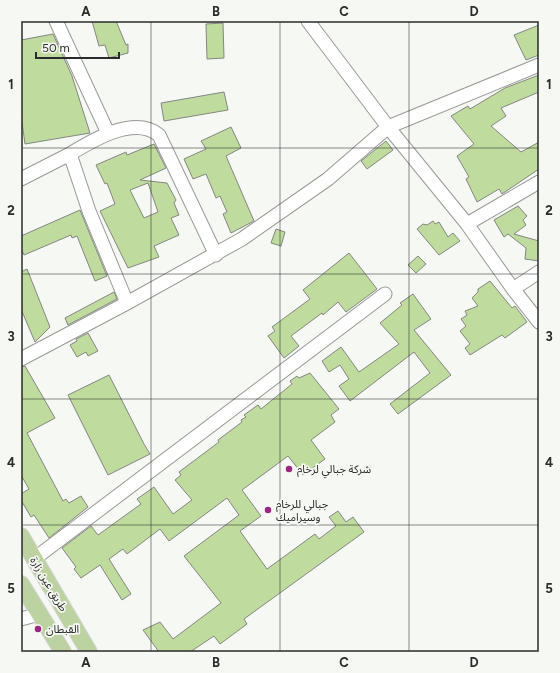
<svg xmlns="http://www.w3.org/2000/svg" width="560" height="673" viewBox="0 0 560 673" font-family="Figtree,'Noto Sans Arabic',sans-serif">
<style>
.building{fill:#bfdb9e;stroke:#848682;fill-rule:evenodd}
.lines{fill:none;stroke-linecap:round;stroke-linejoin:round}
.minor-casing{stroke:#989a96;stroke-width:15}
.major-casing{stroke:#d4d5d4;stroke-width:18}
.minor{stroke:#fff;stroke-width:13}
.major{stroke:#bcd2a1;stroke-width:16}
.grid{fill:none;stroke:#2a2b2a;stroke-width:1;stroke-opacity:0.55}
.poi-dot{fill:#9b2681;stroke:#f6f8f4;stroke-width:1.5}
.labels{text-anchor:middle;stroke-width:3.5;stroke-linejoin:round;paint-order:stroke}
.poi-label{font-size:11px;fill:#2a2b2a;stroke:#f6f8f4;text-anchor:start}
.street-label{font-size:11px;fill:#2a2b2a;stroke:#f6f8f4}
.neatline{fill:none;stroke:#2a2b2a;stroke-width:1.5}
.grid-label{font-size:13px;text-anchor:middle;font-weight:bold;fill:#2a2b2a}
</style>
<rect width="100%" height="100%" fill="#f6f8f4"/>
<path class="building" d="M92,21H116L126,45L128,44V53L109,58L105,45L99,46Z
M223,23L224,58L207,59L206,24Z
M539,25V55L526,60L514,35Z
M53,34L72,76L90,133L25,144L21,115V40Z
M539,75V92L501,108L506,116L491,126L521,152L539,142V169L502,194L499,189L477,202L466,179L469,177L457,156L474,144L451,116L468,106L470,109L505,88Z
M224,92L228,110L164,121L161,103Z
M231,127L241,148L226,156L254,221L231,233L223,214L227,212L220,196L216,198L206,174L193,179L184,159L206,149L201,141Z
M386,141L393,150L367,169L361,161Z
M154,144L166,168L140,180L167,183L176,200L174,203L179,215L171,218L179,235L154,246L159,257L128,268L100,211L115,204L107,183L105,184L96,165L126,152L127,155ZM148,183L158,212L144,218L130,190Z
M518,206L527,216L523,220L526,225L514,234L539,241V261L525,259L526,248L508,234L504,237L494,220Z
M80,210L107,276L95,281L77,236L72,238L71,235L24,255L21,248V236Z
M433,221L435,224L439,222L448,237L453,233L460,241L439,255L417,229L423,224L427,225Z
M276,229L285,232L281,246L271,243Z
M349,253L377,289L346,312L338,302L323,315L322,313L291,336L299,346L284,358L268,336L275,331L272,327L310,299L303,290Z
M418,256L426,264L416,273L408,265Z
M27,269L50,327L35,342L21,309V272Z
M490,281L512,308L515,306L527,322L505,338L502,335L470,355L465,348L470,344L460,331L466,326L461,319L467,315L465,311L478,306L472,298L478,292V289Z
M114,292L117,299L68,325L65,318Z
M413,294L431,319L414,330L451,375L398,414L390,404L430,373L414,352L350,401L339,386L349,379L340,365L329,372L322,361L341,347L359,372L399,344L380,323L402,305L400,303Z
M88,333L98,351L88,356L86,352L77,357L70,345L77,341L76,339Z
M25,366L55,418L27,433L63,501L66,499L69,503L81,496L88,507L49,538L34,515L31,517L21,500V494L29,489L21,475V367Z
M310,373L339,409L331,415L335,422L311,440L325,459L303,475L288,456L242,490L261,516L240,531L267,569L315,534L319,539L336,526L329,517L338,511L346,522L353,517L364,532L244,619L247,624L220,644L214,636L190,652H159L143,630L160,622L173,639L221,603L184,556L239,515L227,498L169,541L160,529L127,554L123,549L109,559L131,594L122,600L100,565L81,578L74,569L76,567L62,548L91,526L98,535L141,504L137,499L154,487L173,514L192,500L175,480L181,475L179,472L219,442L218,440L242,422L241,420L246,417L244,415L258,405L261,409L292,384L290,381L297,376L299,378Z
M109,375L144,444L150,454L108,475L68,395Z"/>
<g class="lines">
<defs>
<path id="minor" d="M56,21L108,133
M308,21L388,127L467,224L513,289L539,322
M21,179L70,154
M467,224L539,182
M513,289L539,272
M127,303L89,211L70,154C93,140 134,115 159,135L216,255
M21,359L127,303L242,239L328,179L388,127L539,65
M34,559L385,294
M21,619L39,614"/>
<path id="major" d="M21,536L89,652
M21,584L63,652"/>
</defs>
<use href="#minor" class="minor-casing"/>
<use href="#major" class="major-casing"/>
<use href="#minor" class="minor"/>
<use href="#major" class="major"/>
</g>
<path class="grid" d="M151,21V652M280,21V652M409,21V652M21,148H539M21,274H539M21,399H539M21,525H539"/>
<g class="poi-dot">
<circle cx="289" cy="469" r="4"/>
<circle cx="268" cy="510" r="4"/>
<circle cx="38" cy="629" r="4"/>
</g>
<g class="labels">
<g class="poi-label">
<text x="297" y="473">شركة جبالي لرخام</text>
<text x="276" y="508">جبالي للرخام<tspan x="276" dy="13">وسيراميك</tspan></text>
<text x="46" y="633">القبطان</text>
</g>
<g class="street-label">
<text transform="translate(49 584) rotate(59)" y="4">طريق عين زارة</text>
</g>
</g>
<rect width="560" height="673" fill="none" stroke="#f6f8f4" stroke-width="44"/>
<path d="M36 52v6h83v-6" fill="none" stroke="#2a2b2a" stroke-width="2"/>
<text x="42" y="52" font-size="12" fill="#2a2b2a" stroke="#f6f8f4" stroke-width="3" paint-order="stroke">50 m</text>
<rect x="22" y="22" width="516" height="629" class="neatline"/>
<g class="grid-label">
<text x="86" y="16">A</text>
<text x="216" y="16">B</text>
<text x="344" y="16">C</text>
<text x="474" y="16">D</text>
<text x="11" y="89">1</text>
<text x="549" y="89">1</text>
<text x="11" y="215">2</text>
<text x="549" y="215">2</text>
<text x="11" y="341">3</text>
<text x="549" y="341">3</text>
<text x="11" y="467">4</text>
<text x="549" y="467">4</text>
<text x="11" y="593">5</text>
<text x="549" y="593">5</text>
<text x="86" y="667">A</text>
<text x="216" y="667">B</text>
<text x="344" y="667">C</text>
<text x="474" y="667">D</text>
</g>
</svg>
